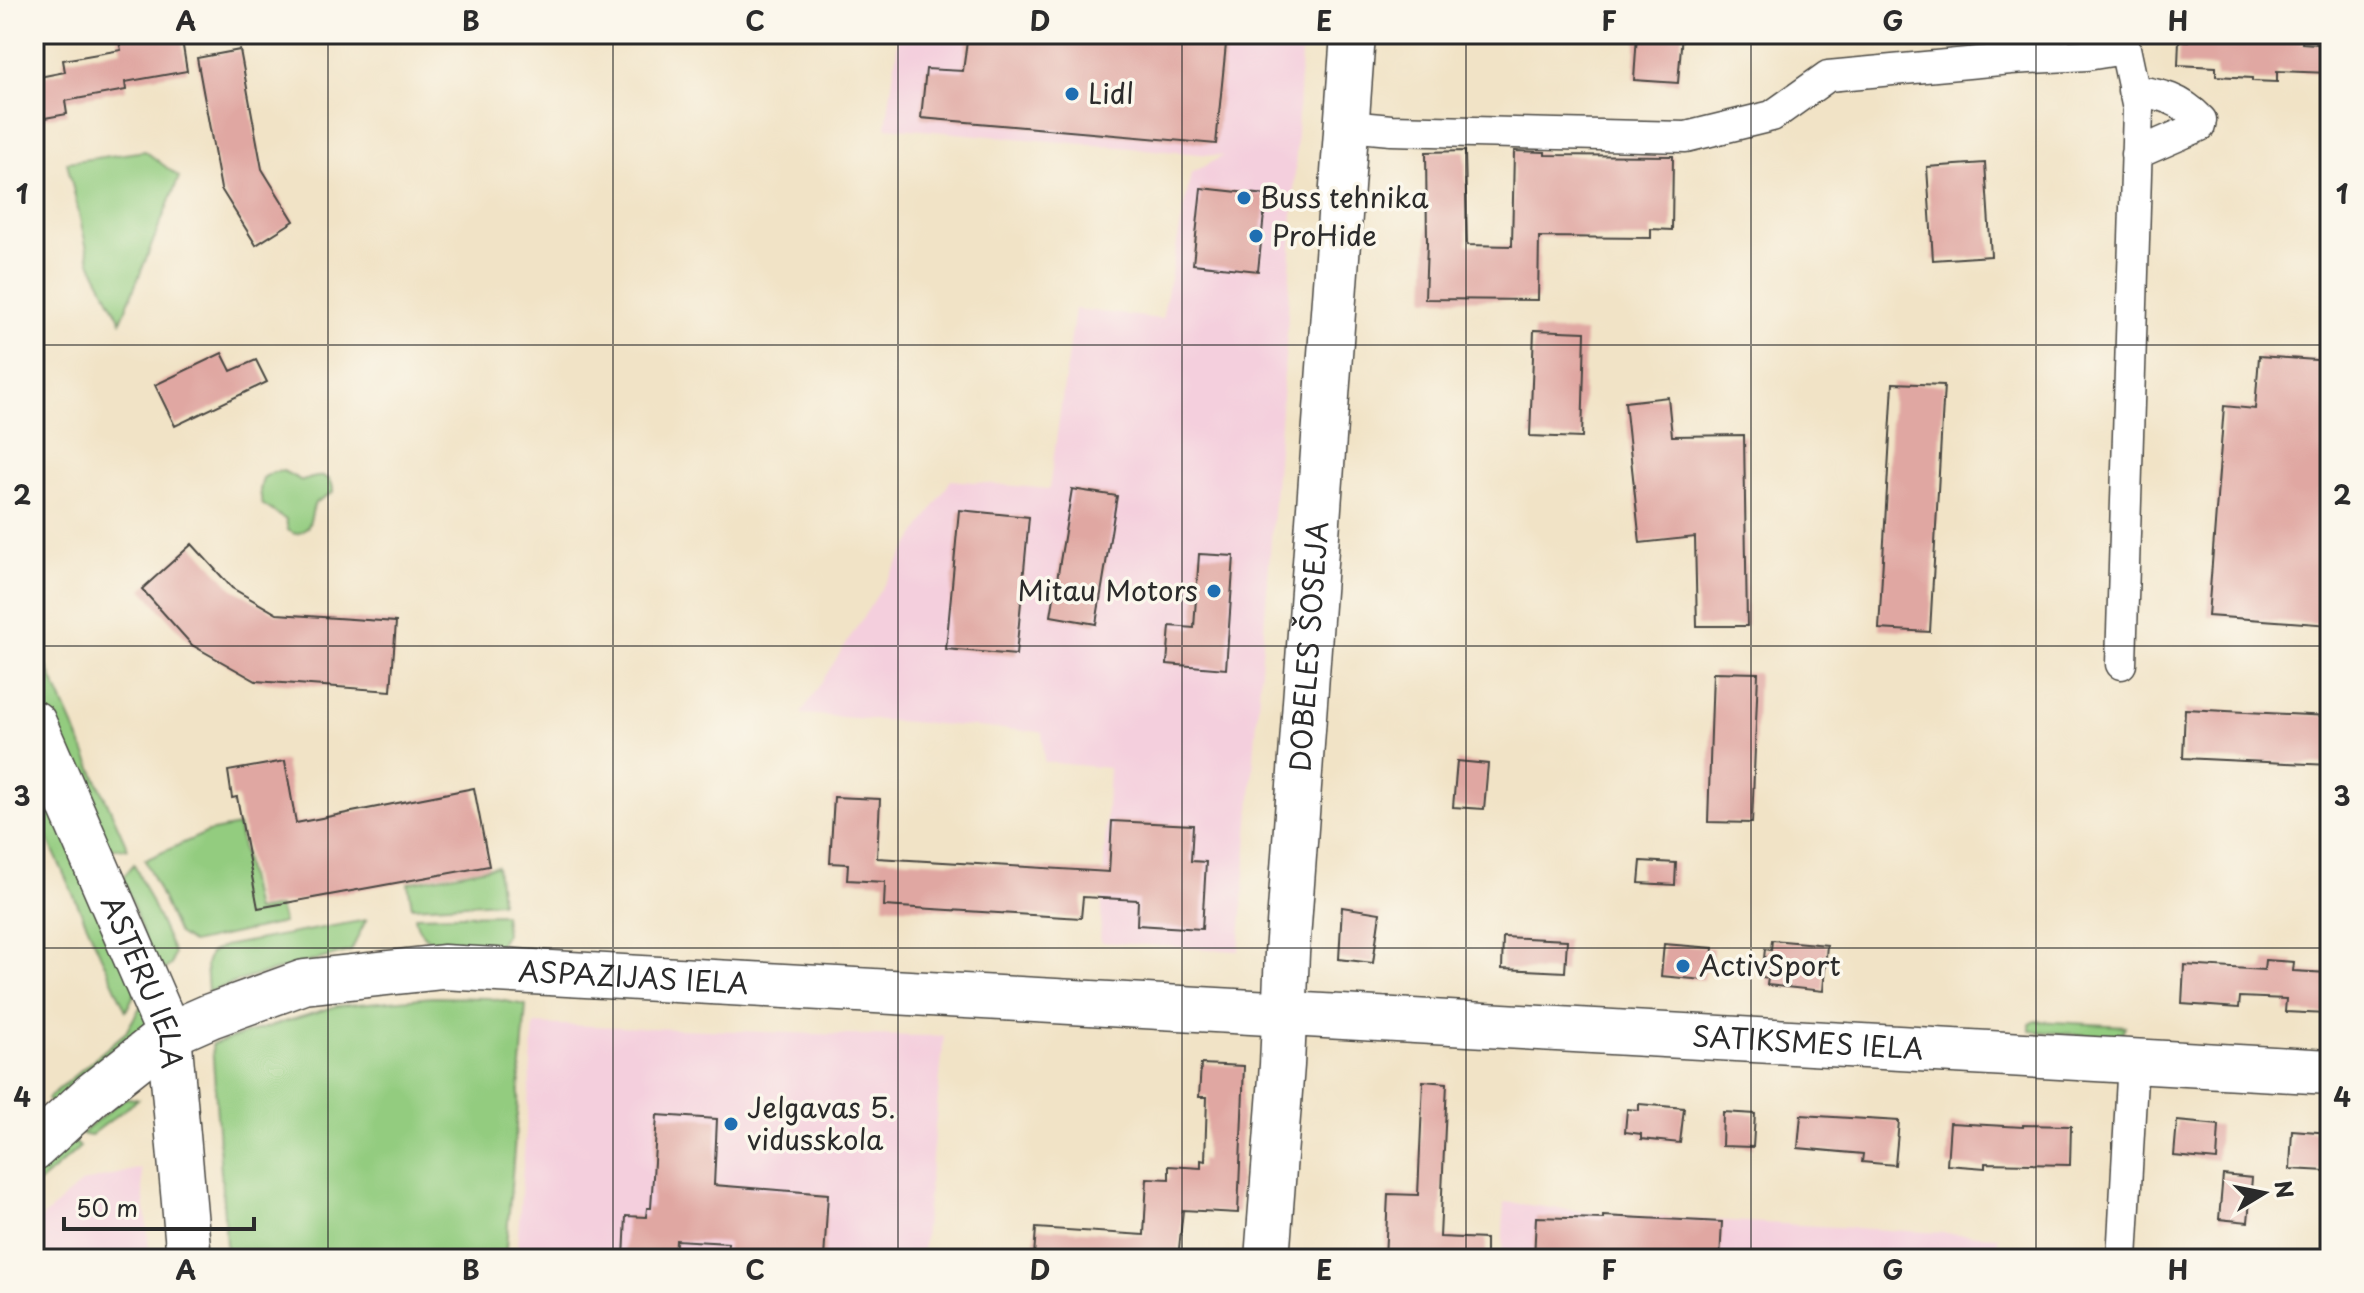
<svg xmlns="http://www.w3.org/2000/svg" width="2364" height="1293" viewBox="0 0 2364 1293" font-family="'Playpen Sans',sans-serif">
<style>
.built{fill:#f4cfdd}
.green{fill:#93cc7f;stroke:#5f7c55;stroke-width:2}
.building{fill:#e0a7a2}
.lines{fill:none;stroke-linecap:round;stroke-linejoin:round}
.street-casing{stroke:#494742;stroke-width:33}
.secondary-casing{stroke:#494742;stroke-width:47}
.primary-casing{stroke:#494742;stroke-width:47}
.street{stroke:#fff;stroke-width:30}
.secondary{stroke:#fff;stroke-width:44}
.primary{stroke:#fff;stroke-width:44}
.grid{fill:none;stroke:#2b2b2b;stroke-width:2;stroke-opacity:0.55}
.poi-dot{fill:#1f6fb2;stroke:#fbf7ec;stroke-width:3}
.labels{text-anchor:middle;stroke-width:7;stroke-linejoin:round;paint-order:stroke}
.poi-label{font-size:28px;fill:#2b2b2b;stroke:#fbf7ec;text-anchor:start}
.street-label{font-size:28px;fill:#2b2b2b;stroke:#fbf7ec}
.neatline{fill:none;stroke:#2b2b2b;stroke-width:3}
.grid-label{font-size:26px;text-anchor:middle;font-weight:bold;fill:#2b2b2b}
</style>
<rect width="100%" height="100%" fill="#fbf7ec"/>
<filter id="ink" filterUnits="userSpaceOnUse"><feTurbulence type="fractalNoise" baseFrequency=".0125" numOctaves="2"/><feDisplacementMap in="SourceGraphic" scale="16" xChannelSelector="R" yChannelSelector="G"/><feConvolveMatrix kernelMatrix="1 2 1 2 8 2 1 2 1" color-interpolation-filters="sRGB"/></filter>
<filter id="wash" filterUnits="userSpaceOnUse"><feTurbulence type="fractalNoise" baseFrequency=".006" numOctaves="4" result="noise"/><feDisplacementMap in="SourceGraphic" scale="32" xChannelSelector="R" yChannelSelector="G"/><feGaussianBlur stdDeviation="1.8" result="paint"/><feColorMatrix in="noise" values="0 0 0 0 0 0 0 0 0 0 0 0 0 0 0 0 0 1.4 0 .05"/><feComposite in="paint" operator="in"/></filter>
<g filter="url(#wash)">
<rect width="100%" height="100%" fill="#f1e3c6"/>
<path class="built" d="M899,34H1302L1287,333L1239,951L1100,942L1109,768L1044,762L1042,732L801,714L951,480L1049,489L1075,309L1162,319L1191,173L1223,156L886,127Z
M534,1024L848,1035L944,1036L922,1259H516Z
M141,1168L150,1259H34V1225L81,1183Z
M1504,1202L1603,1214L1998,1236L1997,1259H1502Z"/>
<path class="green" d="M145,151L179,177L121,321L90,262L67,162Z
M283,471L302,481C316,476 333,471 333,492L315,503C309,517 313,531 295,534L288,530L286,520L262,504L260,490L263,478L273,472Z
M34,638L128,849L108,848L100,842L34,691Z
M34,752L137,989L126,1011L34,808Z
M238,826L255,911L279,907L283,923L192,943L178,934L145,860L208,832Z
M134,864L174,953L171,965L157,975L123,877Z
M497,866L501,902L412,907L408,883Z
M504,914L506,934L495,950C468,948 419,954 415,916Z
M366,920L351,951L248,978L208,992L206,964L210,953L224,946Z
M432,997L488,998L526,1005L505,1259H227L212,1044L337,1006Z
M143,1002L150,1021L53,1108L47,1099L126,1032Z
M2036,1021L2125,1026L2122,1033L2115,1037L2030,1031V1024Z
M125,1098L138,1099L90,1136L81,1134Z
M72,1140L80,1147L34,1187V1174Z"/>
<g id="blocks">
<path class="building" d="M133,34H181L187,71L125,82L126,90L65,101L67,114L34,120V78L65,72L63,60L121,50L118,37Z
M968,34H1227L1216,144L921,118L926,69L963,71Z
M1637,34H1682L1678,83L1634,80Z
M2189,34H2303L2302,43L2330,45V73L2277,71V82L2252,81V78L2216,76V67L2178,65L2179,40L2188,41Z
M240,50L262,169L294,221L256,245L221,189L197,58Z
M1465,151L1467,245L1512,246L1514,151L1545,152V155L1673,156L1672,230L1651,229V238L1539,237L1538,300L1425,299L1427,244L1426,152Z
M1985,163L1991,256L1933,260L1927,167Z
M1201,188L1266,195L1258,271L1193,264Z
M1534,330L1585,332L1582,438L1530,436Z
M222,353L231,371L256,360L267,382L175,426L155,385Z
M2259,356L2330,361V625L2208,616L2224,406L2255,409Z
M1893,383L1944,385L1930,632L1879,629Z
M1668,397L1672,436L1744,435L1747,626H1697L1695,537L1640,543L1625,402Z
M1072,489L1117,496L1096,624L1051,616Z
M959,510L1029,517L1016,655L946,649Z
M192,544L232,588L277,614L396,622L391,691L256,681L192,645L142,589Z
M1199,554L1234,556L1226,669L1167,664L1170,626L1194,628Z
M1713,672L1758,673L1752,823L1708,822Z
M2185,709L2330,716V765L2183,758Z
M285,761L296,823L474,788L489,866L258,908L237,797L232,798L228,771Z
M1457,761L1488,764L1484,809L1453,807Z
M834,797L880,799L877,858L1109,872L1112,821L1193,825L1191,861L1206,862L1202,929L1137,925L1138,900L1083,897L1081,918L884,906L885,882L847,880L848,864L830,863Z
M1641,861L1676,863L1675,885L1639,883Z
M1342,907L1380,913L1373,963L1339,959Z
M1503,937L1567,940L1565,972L1502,969Z
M1772,940L1827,945L1823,991L1767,985L1768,978L1762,977L1765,949L1771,950Z
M1664,944L1713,948L1711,969H1705L1704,980L1661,976Z
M2265,960L2294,962L2293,971L2329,973L2327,1014L2285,1012L2286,999L2240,997L2239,1008L2182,1004L2184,965L2264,970Z
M1201,1064L1244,1066L1238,1213L1183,1210L1178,1259L1034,1256L1036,1228L1144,1235L1147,1178L1169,1179V1166L1201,1168V1160L1205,1161L1207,1097H1199Z
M1423,1081L1447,1083L1440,1237L1486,1239V1259H1385L1388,1194L1418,1195Z
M1639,1104L1684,1108L1680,1143L1641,1139V1134L1625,1132L1627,1109L1639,1110Z
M1723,1112L1755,1114L1753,1147L1722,1146Z
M657,1115L717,1119L714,1185L828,1194L824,1259H727L728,1243L676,1240L675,1259H624L626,1216L646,1217L647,1208H651Z
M1801,1115L1899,1121L1895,1165L1862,1162L1863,1154L1798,1148Z
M2177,1121L2219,1125L2217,1160L2174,1156Z
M1950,1123L2023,1127V1125L2071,1126L2070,1165L1985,1163V1168L1947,1165Z
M2292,1130L2330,1133L2326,1171L2290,1169Z
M2223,1175L2252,1178L2248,1222L2219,1219Z
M1603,1216L1722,1222L1720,1259H1534L1536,1217L1603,1219Z"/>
</g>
</g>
<g filter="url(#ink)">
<use href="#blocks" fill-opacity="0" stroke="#494742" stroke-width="2"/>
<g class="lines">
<defs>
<path id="street" d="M2133,90C2162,95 2180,98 2201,120L2200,126L2136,154
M1348,126L1391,130L1686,137L1772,116L1828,76L2011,59L2087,55L2124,49
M2121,664L2138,109L2122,34
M2122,1259L2133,1060"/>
<g id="secondary">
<path id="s1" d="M34,723L169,1034L189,1259"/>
<path id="s2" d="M34,1148L93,1094L169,1034L210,1016L304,982L443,967L2330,1072"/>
</g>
<g id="primary">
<path id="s3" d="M1267,1259L1282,1065L1287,953L1353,34"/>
</g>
</defs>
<use href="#street" class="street-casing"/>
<use href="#secondary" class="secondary-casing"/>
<use href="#primary" class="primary-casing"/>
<use href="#street" class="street"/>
<use href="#secondary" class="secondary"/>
<use href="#primary" class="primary"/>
</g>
</g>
<path class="grid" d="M328,34V1259M613,34V1259M898,34V1259M1182,34V1259M1466,34V1259M1751,34V1259M2036,34V1259M34,345H2330M34,646H2330M34,948H2330"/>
<g class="poi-dot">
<circle cx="1072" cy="94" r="8"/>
<circle cx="1244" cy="198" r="8"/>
<circle cx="1256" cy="236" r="8"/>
<circle cx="1214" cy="591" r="8"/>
<circle cx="1683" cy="966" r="8"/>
<circle cx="731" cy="1124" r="8"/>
</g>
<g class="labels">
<g class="poi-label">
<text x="1088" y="104">Lidl</text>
<text x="1260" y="208">Buss tehnika</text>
<text x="1272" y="246">ProHide</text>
<text x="1198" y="601" text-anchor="end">Mitau Motors</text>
<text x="1699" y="976">ActivSport</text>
<text x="747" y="1118">Jelgavas 5.<tspan x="747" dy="32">vidusskola</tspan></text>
</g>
<g class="street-label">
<text dy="10" stroke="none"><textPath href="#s3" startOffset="614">DOBELES ŠOSEJA</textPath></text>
<text dy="10" stroke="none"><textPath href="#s2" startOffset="652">ASPAZIJAS IELA</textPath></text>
<text dy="10" stroke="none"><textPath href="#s1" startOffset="282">ASTERU IELA</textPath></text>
<text dy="10" stroke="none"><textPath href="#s2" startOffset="1828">SATIKSMES IELA</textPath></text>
</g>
</g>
<rect width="2364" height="1293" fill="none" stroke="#fbf7ec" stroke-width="88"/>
<g transform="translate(2264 1193) rotate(80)" stroke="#fbf7ec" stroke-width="6" paint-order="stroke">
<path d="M0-6L14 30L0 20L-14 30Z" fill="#2b2b2b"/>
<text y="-12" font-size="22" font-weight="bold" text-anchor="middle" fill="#2b2b2b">N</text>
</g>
<path d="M64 1217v12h190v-12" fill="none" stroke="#2b2b2b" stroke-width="4"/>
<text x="76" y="1217" font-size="24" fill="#2b2b2b" stroke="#fbf7ec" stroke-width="6" paint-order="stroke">50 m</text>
<rect x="44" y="44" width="2276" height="1205" class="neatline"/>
<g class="grid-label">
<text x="186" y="31">A</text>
<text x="471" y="31">B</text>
<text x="755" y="31">C</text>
<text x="1040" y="31">D</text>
<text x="1324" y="31">E</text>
<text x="1609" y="31">F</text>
<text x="1893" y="31">G</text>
<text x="2178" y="31">H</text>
<text x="22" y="204">1</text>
<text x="2342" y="204">1</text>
<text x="22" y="505">2</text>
<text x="2342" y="505">2</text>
<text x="22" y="806">3</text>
<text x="2342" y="806">3</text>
<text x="22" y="1107">4</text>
<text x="2342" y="1107">4</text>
<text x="186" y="1280">A</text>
<text x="471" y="1280">B</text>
<text x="755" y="1280">C</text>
<text x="1040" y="1280">D</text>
<text x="1324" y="1280">E</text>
<text x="1609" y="1280">F</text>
<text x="1893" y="1280">G</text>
<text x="2178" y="1280">H</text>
</g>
</svg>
